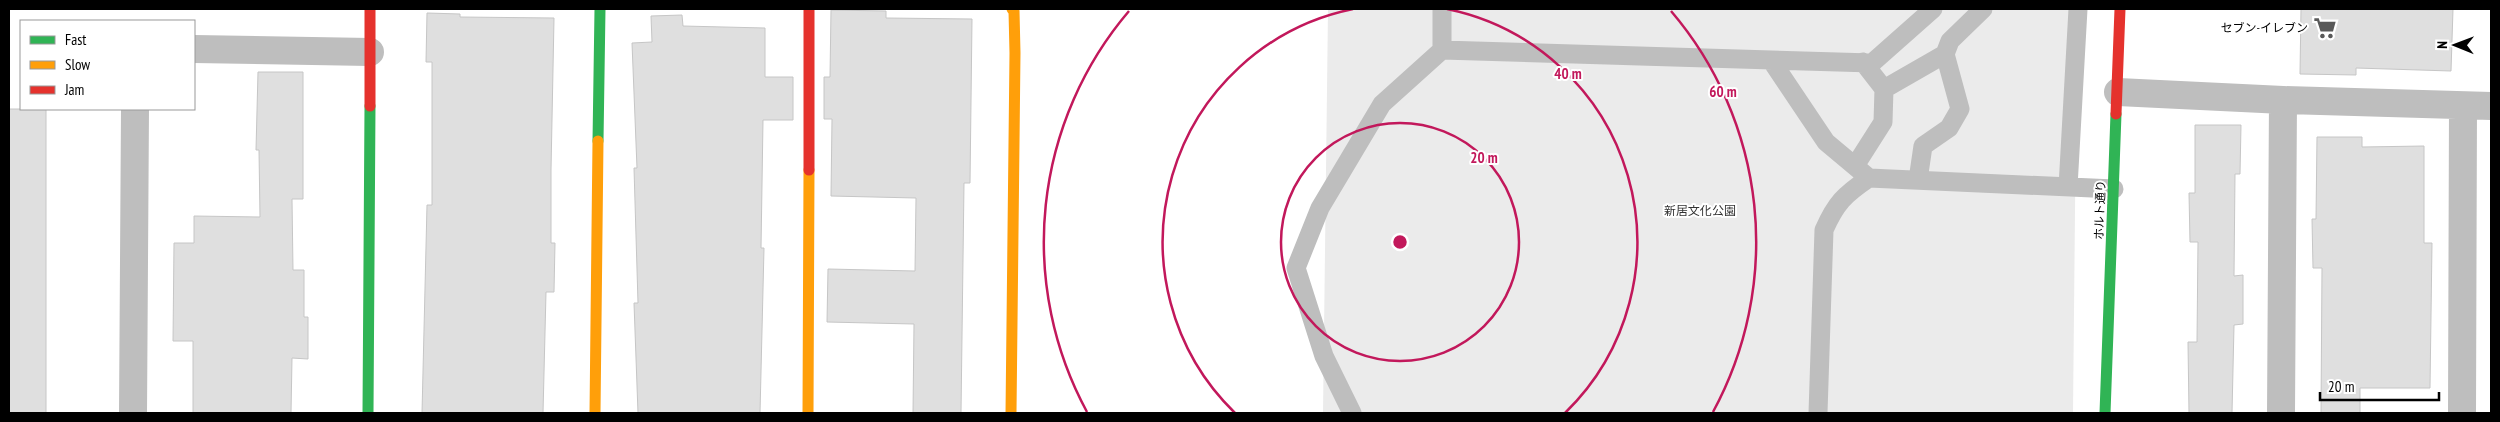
<svg xmlns="http://www.w3.org/2000/svg" width="2500" height="422" viewBox="0 0 2500 422" font-family="'PT Sans Narrow','Noto Sans JP',sans-serif">
<style>
.green{fill:#ebebeb}
.building{fill:#dfdfdf;stroke:#c6c6c6}
.lines{fill:none;stroke-linecap:round;stroke-linejoin:round}
.lane{stroke:#bebebe;stroke-width:19}
.street{stroke:#bebebe;stroke-width:28}
.fast{stroke:#30b455;stroke-width:11}
.slow{stroke:#ff9f0a;stroke-width:11}
.jam{stroke:#e5322d;stroke-width:11}
.ring{fill:none;stroke:#c2185b;stroke-width:2.5}
.labels{text-anchor:middle;stroke-width:4;stroke-linejoin:round;paint-order:stroke}
.poi-label{font-size:12px;fill:#000;stroke:#fff;text-anchor:end}
.street-label{font-size:12px;fill:#000;stroke:#fff}
.park-label{font-size:12px;fill:#323232;stroke:#fff}
.centre{fill:#c2185b;stroke:#fff;stroke-width:2.5}
.ring-label{font-size:15px;text-anchor:middle;font-weight:bold;fill:#c2185b;stroke:#fff;stroke-width:4;stroke-linejoin:round;paint-order:stroke}
</style>
<rect width="100%" height="100%" fill="#fff"/>
<path class="green" d="M1328,9H2077L2073,413H1323Z"/>
<path class="building" d="M2301,9H2453L2451,71L2356,68V75L2300,74Z
M831,10L886,11V18L972,19L970,183H964L961,413H913L914,324L827,322L828,269L915,271L916,198L831,196L832,119H824V77H830Z
M427,13L460,14V17L554,18L551,170V243H555L554,292H546L543,413H422L427,205H432V62H426Z
M682,15L683,26L765,28V77H793V120H763L761,248H764L760,413H638L634,303H638L634,168H637L632,43L652,42L651,16Z
M258,72H303V199H292L293,270H304V317H308V359L292,358L291,413H193V341H173L174,243H194V216L260,217L259,150H256Z
M9,109H46V413H9Z
M2195,125H2241L2240,174H2235L2234,276L2243,275V324L2234,325L2232,413H2189L2188,342H2197L2198,242H2190L2189,193H2195Z
M2317,137H2362V147L2424,146V243H2432L2430,388H2360V413H2321L2322,268H2313L2312,219H2316Z"/>
<g class="lines">
<path class="lane" d="M1442,50L1872,63L1933,9
M1771,60L1826,142L1869,178
M1884,89L1945,54
M1855,166L1883,122L1884,89L1863,62
M1918,180L1923,146L1949,128L1960,109L1945,54L1950,41L1983,9
M2068,187L2078,9
M1352,413L1324,356L1296,268L1320,208L1382,104L1442,50V9
M1818,413L1824,230C1836,203 1844,195 1869,178L2114,189"/>
<path class="street" d="M194,49L370,52
M2118,92L2283,100L2491,106
M133,413L135,109
M2281,413L2283,100
M2462,413L2463,106"/>
<path class="fast" d="M598,141L600,9
M368,413L370,106
M2105,413L2116,114"/>
<path class="slow" d="M595,413L598,141
M808,413L809,170
M1011,413L1015,53L1014,11L1012,9"/>
<path class="jam" d="M370,106V9
M2116,114L2120,9
M809,170V9"/>
</g>
<g class="ring">
<circle cx="1400" cy="242" r="119"/>
<path d="M1235 413A238 238 0 0 1 1353 9M1447 9A238 238 0 0 1 1565 413"/>
<path d="M1087 412A356 356 0 0 1 1129 11M1671 11A356 356 0 0 1 1713 412"/>
</g>
<defs>
<symbol id="supermarket-bare" viewBox="-9 -9 18 18"><path d="M-6-5.5h2.5l.6 2H6L4.5 2H-2.5L-4.4-4H-6ZM-1.5 3.2a1.3 1.3 0 1 0 .1 0ZM3 3.2a1.3 1.3 0 1 0 .1 0Z" fill="#595959" stroke="#fff" stroke-width="2.5" paint-order="stroke"/></symbol>
</defs>
<g fill-rule="evenodd">
<use href="#supermarket-bare" x="2309" y="12" width="32" height="32"/>
</g>
<g class="labels">
<g class="poi-label">
<text x="2308" y="32">セブン-イレブン</text>
</g>
<g class="street-label">
<text transform="translate(2100 210) rotate(-88)" y="4">ホルト通り</text>
</g>
<g class="park-label">
<text x="1700" y="215">新居文化公園</text>
</g>
</g>
<circle cx="1400" cy="242" r="8" class="centre"/>
<g class="ring-label">
<text x="1568" y="79">40 m</text>
<text x="1723" y="97">60 m</text>
<text x="1484" y="163">20 m</text>
</g>
<rect width="2500" height="422" fill="none" stroke="#000000" stroke-width="20"/>
<rect x="20" y="20" width="175" height="90" fill="#ffffff" stroke="#999999"/>
<rect x="30" y="36" width="25" height="8" fill="#30b455" stroke="#999999"/>
<text x="65" y="45" font-size="15" fill="#000000">Fast</text>
<rect x="30" y="61" width="25" height="8" fill="#ff9f0a" stroke="#999999"/>
<text x="65" y="70" font-size="15" fill="#000000">Slow</text>
<rect x="30" y="86" width="25" height="8" fill="#e5322d" stroke="#999999"/>
<text x="65" y="95" font-size="15" fill="#000000">Jam</text>
<g transform="translate(2455 45) rotate(271)" stroke="#ffffff" stroke-width="4" paint-order="stroke">
<path d="M0-4L9 19L0 12L-9 19Z" fill="#000000"/>
<text y="-8" font-size="14" font-weight="bold" text-anchor="middle" fill="#000000">N</text>
</g>
<path d="M2320 392v8h119v-8" fill="none" stroke="#000000" stroke-width="2.5"/>
<text x="2328" y="392" font-size="15" fill="#000000" stroke="#ffffff" stroke-width="4" paint-order="stroke">20 m</text>
</svg>
